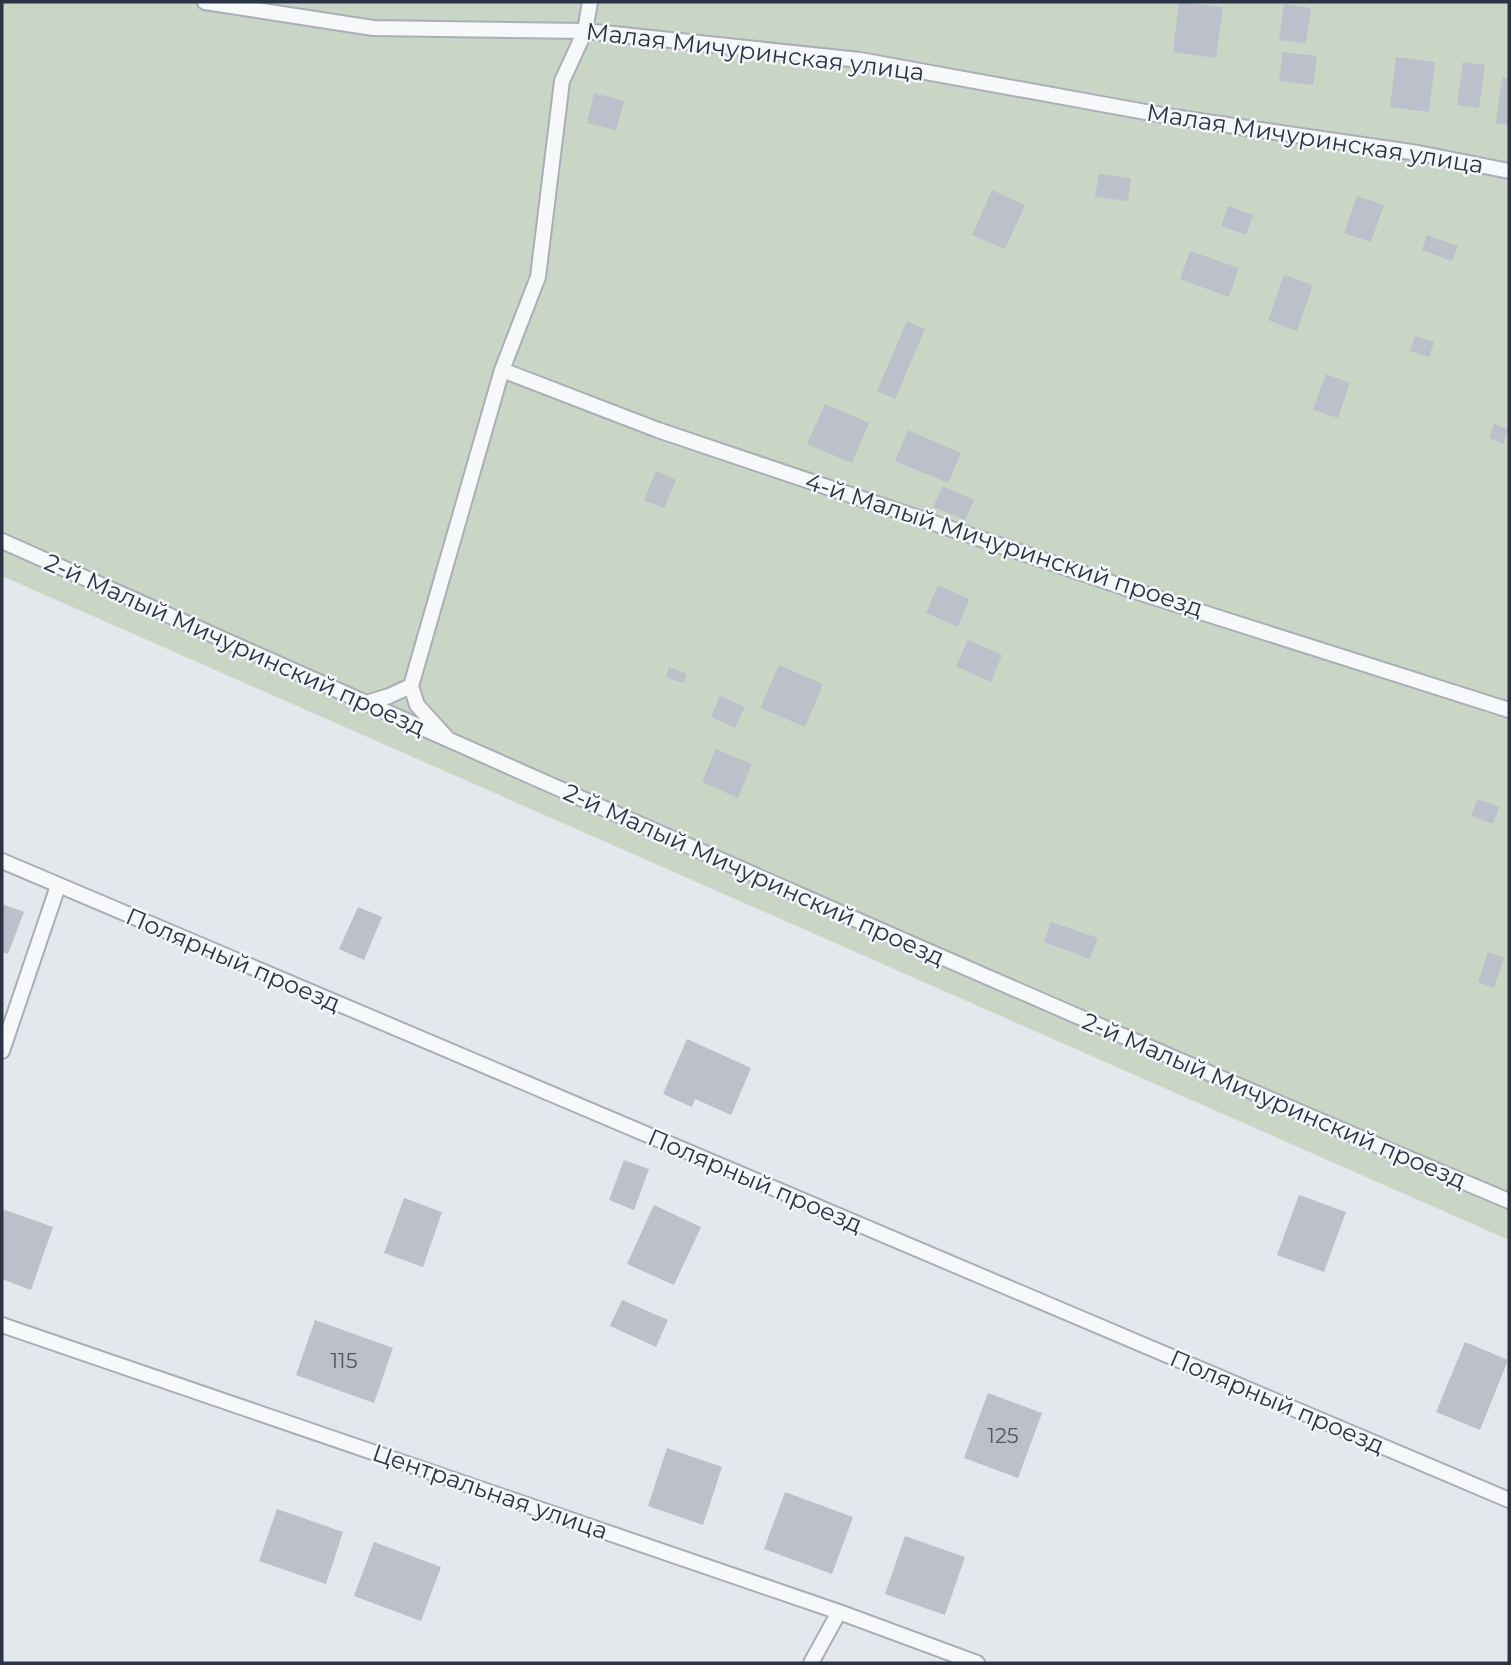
<svg xmlns="http://www.w3.org/2000/svg" width="1511" height="1665" viewBox="0 0 1511 1665" font-family="Montserrat,sans-serif">
<style>
.green{fill:#c9d6c5}
.building{fill:#bbc0ca}
.lines{fill:none;stroke-linecap:round;stroke-linejoin:round}
.service-casing{stroke:#a9aeb7;stroke-width:18}
.service{stroke:#f7f8fa;stroke-width:14}
.labels{text-anchor:middle;stroke-width:5;stroke-linejoin:round;paint-order:stroke}
.number-label{font-size:21px;fill:#4f5766}
.street-label{font-size:24px;fill:#2b3445;stroke:#f4f6f9}
</style>
<rect width="100%" height="100%" fill="#e4e7ec"/>
<path class="green" d="M2,2H1509V1240L2,576Z"/>
<path class="building" d="M1179,2L1223,7L1216,58L1173,52Z
M1284,4L1311,8L1306,43L1279,40Z
M1283,52L1317,56L1313,85L1279,81Z
M1396,57L1435,62L1429,112L1390,107Z
M1463,62L1485,65L1479,108L1457,105Z
M1502,77L1509,78V125L1496,123Z
M594,93L624,101L616,130L587,123Z
M1099,174L1131,178L1128,201L1095,197Z
M992,190L1025,205L1005,249L972,235Z
M1357,196L1384,205L1371,242L1344,233Z
M1228,206L1253,215L1246,235L1221,226Z
M1427,235L1458,246L1452,261L1422,250Z
M1190,251L1239,268L1229,297L1180,279Z
M1284,275L1313,285L1297,331L1268,320Z
M907,321L925,329L895,399L877,391Z
M1415,336L1434,342L1429,357L1410,351Z
M1326,374L1350,383L1338,418L1313,410Z
M825,404L869,423L852,463L807,444Z
M1494,424L1508,429L1503,444L1489,438Z
M908,430L961,453L948,483L895,461Z
M656,471L676,480L664,508L644,500Z
M943,486L974,500L965,520L933,507Z
M938,585L969,599L958,627L926,613Z
M968,640L1002,655L991,682L956,666Z
M779,665L823,684L805,727L760,708Z
M669,667L687,674L683,683L666,677Z
M720,696L745,707L735,728L711,717Z
M716,749L752,764L738,798L702,782Z
M1477,799L1499,807L1493,824L1471,816Z
M2,904L24,912L8,954L2,952Z
M358,907L382,917L364,960L339,949Z
M1051,922L1098,938L1090,959L1044,942Z
M1488,952L1504,958L1494,988L1478,982Z
M687,1039L751,1068L731,1115L695,1099L692,1107L663,1094Z
M624,1160L649,1169L634,1210L609,1200Z
M1299,1195L1346,1212L1324,1272L1277,1255Z
M404,1198L442,1212L423,1267L384,1253Z
M654,1205L701,1227L674,1285L627,1264Z
M2,1209L53,1227L31,1290L2,1279Z
M622,1300L668,1320L656,1347L610,1326Z
M315,1320L393,1348L374,1403L296,1375Z
M1465,1342L1508,1360L1480,1430L1436,1412Z
M988,1393L1042,1413L1018,1478L964,1458Z
M667,1448L722,1467L703,1525L648,1506Z
M785,1492L853,1517L832,1574L764,1549Z
M277,1509L343,1532L326,1584L259,1561Z
M905,1536L965,1557L945,1615L885,1594Z
M374,1542L441,1567L421,1621L354,1596Z"/>
<g class="lines">
<defs>
<path id="service" d="M205,2L373,28L585,31L860,60L1173,117L1418,153L1509,171
M502,370L658,430L1141,593L1509,710
M2,541C503,764 1004,988 1509,1201
M411,686L417,705L446,737
M366,703L389,696L411,686L502,370L538,277L562,81L585,31L590,2
M2,861L1509,1500
M2,1051L58,886
M2,1325L839,1612L977,1663
M811,1663L839,1612"/>
</defs>
<use href="#service" class="service-casing"/>
<use href="#service" class="service"/>
</g>
<g class="labels">
<g class="number-label">
<text x="344" y="1368">115</text>
<text x="1003" y="1443">125</text>
</g>
<g class="street-label">
<text transform="translate(755 52) rotate(7)" y="8">Малая Мичуринская улица</text>
<text transform="translate(1315 139) rotate(9)" y="8">Малая Мичуринская улица</text>
<text transform="translate(1004 545) rotate(18)" y="8">4-й Малый Мичуринский проезд</text>
<text transform="translate(235 645) rotate(24)" y="8">2-й Малый Мичуринский проезд</text>
<text transform="translate(754 875) rotate(24)" y="8">2-й Малый Мичуринский проезд</text>
<text transform="translate(233 960) rotate(23)" y="8">Полярный проезд</text>
<text transform="translate(1274 1101) rotate(23)" y="8">2-й Малый Мичуринский проезд</text>
<text transform="translate(755 1181) rotate(23)" y="8">Полярный проезд</text>
<text transform="translate(1277 1402) rotate(23)" y="8">Полярный проезд</text>
<text transform="translate(490 1492) rotate(19)" y="8">Центральная улица</text>
</g>
</g>
<rect width="1511" height="1665" fill="none" stroke="#2b3445" stroke-width="7"/>
</svg>
